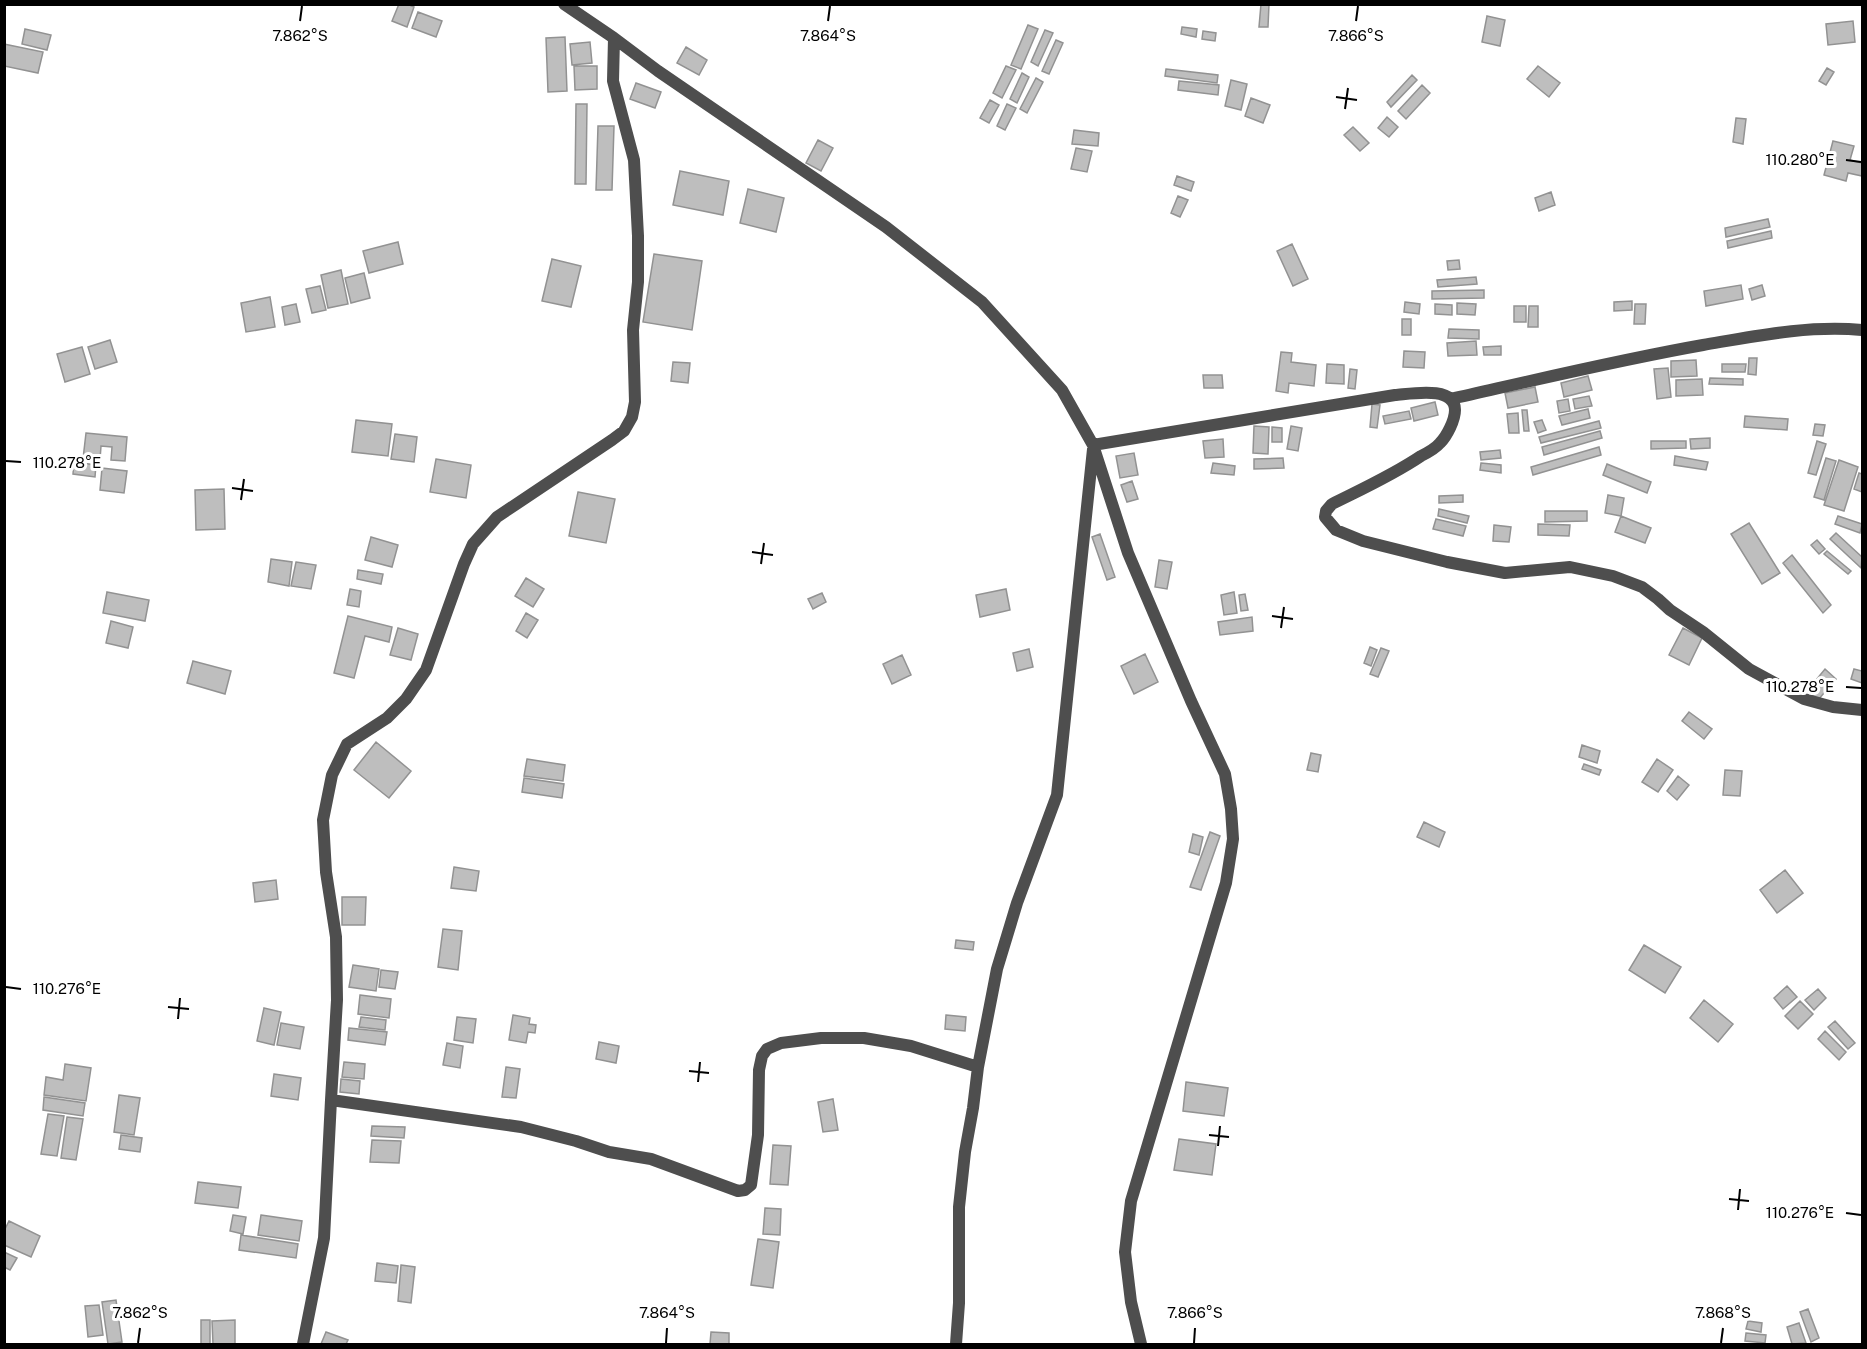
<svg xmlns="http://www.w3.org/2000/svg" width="1867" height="1349" viewBox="0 0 1867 1349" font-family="'Public Sans',sans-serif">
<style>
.building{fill:#bebebe;stroke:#929292;stroke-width:1.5}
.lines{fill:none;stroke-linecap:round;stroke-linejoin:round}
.street{stroke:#4e4e4e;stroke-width:12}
.ticks{fill:none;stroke:#000;stroke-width:2}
.ticks-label{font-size:15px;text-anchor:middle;fill:#000;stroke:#fff;stroke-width:6;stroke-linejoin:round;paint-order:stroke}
</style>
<rect width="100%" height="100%" fill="#fff"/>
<path class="building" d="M399,4H407L414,7L407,27L392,21Z
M1261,4H1269L1268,27H1259Z
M418,12L442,21L436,37L412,28Z
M1487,16L1505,20L1500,46L1482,42Z
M1853,21L1855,42L1828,45L1826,24Z
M1028,25L1038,29L1021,69L1011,65Z
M1182,27L1197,29L1196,37L1181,34Z
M25,29L51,35L47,50L22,44Z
M1045,30L1053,33L1038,66L1031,62Z
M1203,31L1216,33L1215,41L1202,39Z
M565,37L567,91L548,92L546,38Z
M1056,40L1063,43L1049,74L1042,71Z
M590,42L592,63L572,65L570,44Z
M4,44L43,52L38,73L4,66Z
M686,47L707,60L699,75L677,63Z
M574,66H597V89L575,90Z
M1006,66L1016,70L1002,98L993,93Z
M1538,66L1560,83L1549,97L1527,79Z
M1827,68L1834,72L1826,85L1819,81Z
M1166,69L1218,75L1217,83L1165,76Z
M1022,73L1029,77L1017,103L1010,99Z
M1412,75L1417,80L1391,107L1387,102Z
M1036,78L1043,82L1027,113L1020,109Z
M1231,80L1247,84L1241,110L1225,106Z
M1179,81L1219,85L1218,95L1178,90Z
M636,83L661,92L655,108L630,99Z
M1422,85L1430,93L1406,119L1398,111Z
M1251,98L1270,105L1263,123L1245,116Z
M990,100L999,105L989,123L980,118Z
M576,104H587L586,184H575Z
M1007,104L1016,108L1005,130L997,126Z
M1387,117L1398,127L1389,137L1378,128Z
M1736,118L1746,119L1743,144L1733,142Z
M598,126H614L612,190H596Z
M1353,127L1369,143L1360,151L1344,135Z
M1074,130L1099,133L1098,146L1072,144Z
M818,140L833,148L821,171L806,163Z
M1833,141L1854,146L1850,160L1862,163V176L1848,173L1846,181L1824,175Z
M1076,148L1092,151L1087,172L1071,169Z
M680,171L729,181L723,215L673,205Z
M1177,176L1194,182L1191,191L1174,185Z
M748,189L784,198L776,232L740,223Z
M1551,192L1555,205L1539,211L1535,198Z
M1178,196L1188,200L1180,217L1171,213Z
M1768,219L1770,227L1726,237L1725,228Z
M1771,231L1772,238L1728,248L1727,241Z
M398,242L403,264L369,273L363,251Z
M1292,244L1308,279L1293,286L1277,251Z
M654,254L702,261L692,330L643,322Z
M552,259L581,266L571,307L542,301Z
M1459,260L1460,269L1448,270L1447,261Z
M341,270L348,304L328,308L321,275Z
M364,273L370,298L351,303L345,278Z
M1476,277L1477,284L1438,287L1437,280Z
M1741,285L1743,299L1706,306L1704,291Z
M1762,285L1765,296L1752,300L1749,289Z
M320,286L326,310L312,313L306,289Z
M1484,290V298L1432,299V291Z
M270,297L275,327L246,332L241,303Z
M1632,301V310L1614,311V302Z
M1405,302L1420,304L1419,314L1404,312Z
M1457,303L1476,304L1475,315L1457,314Z
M296,304L300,322L285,325L282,307Z
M1435,304L1452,305V315L1435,314Z
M1635,304H1646L1645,324H1634Z
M1514,306H1526V322H1514Z
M1529,306H1538V327H1528Z
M1402,319H1411V335H1402Z
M1449,329L1479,330V339L1448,338Z
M110,340L117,362L95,369L88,347Z
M1476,341L1477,355L1448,356L1447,343Z
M1501,346V355H1484L1483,347Z
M82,347L90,374L65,382L57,354Z
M1404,351L1425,352L1424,368L1403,367Z
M1281,352L1292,353L1291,362L1316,365L1314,386L1289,383L1288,393L1276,391Z
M1749,358H1757L1756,375L1748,374Z
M1696,360L1697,376L1671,377V361Z
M673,362L690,363L688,383L671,381Z
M1327,364L1344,365V384L1326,383Z
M1722,364H1746L1745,372H1722Z
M1668,368L1671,397L1657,399L1654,369Z
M1350,369L1357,370L1355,389L1348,388Z
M1203,375H1222L1223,388H1204Z
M1588,376L1592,390L1564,397L1561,383Z
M1710,378L1743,379V385L1709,384Z
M1702,379L1703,395L1676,396V380Z
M1535,387L1538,402L1508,408L1505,393Z
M1589,396L1592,406L1575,409L1573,399Z
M1568,399L1570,411L1559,413L1557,401Z
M1435,402L1438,415L1414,421L1411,408Z
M1372,404L1380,405L1377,428L1370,427Z
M1588,409L1590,418L1562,425L1559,416Z
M1522,410H1527L1529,431H1524Z
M1409,411L1411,419L1385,424L1383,416Z
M1518,413L1519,433H1509L1507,414Z
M1745,416L1788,419L1787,430L1744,427Z
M356,420L392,424L388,456L352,452Z
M1542,420L1546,430L1538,433L1534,422Z
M1599,421L1601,428L1541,443L1539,437Z
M1815,424L1825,425L1823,436L1813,435Z
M1254,426L1269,427L1268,454L1253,453Z
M1291,426L1302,428L1298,451L1287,449Z
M1272,427L1282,428V442H1272Z
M1600,431L1602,438L1544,455L1542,447Z
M86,433L127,437L125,461L111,460L112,447L101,446L100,460L83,459Z
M395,434L417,437L414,462L391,459Z
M1710,438V448L1691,449L1690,439Z
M1223,439L1224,457L1205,458L1203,441Z
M1651,441H1686V448L1651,449Z
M1817,441L1826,444L1816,475L1808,473Z
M1599,447L1601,455L1533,475L1531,467Z
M1500,450L1501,458L1481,460L1480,452Z
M1134,453L1138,475L1120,478L1116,456Z
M1675,456L1708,462L1706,470L1674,465Z
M1283,458L1284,468L1254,469V459Z
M1826,458L1836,461L1824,500L1814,497Z
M436,459L471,465L466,498L430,492Z
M1839,460L1858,467L1844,511L1824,505Z
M74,462L96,465L95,477L73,474Z
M1213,463L1235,466L1234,475L1211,473Z
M1481,463L1501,465V473L1480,470Z
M1607,464L1651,482L1647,493L1603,475Z
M102,468L127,471L124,493L100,490Z
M1859,473L1862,474V492L1854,489Z
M1132,481L1138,499L1127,502L1121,485Z
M224,489L225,529L196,530L195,490Z
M578,492L615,499L606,543L569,536Z
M1463,495V502L1439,503V496Z
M1608,495L1624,498L1621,516L1605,513Z
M1439,509L1469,516L1467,523L1438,516Z
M1545,511H1587V521L1545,522Z
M1621,516L1651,528L1645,543L1615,532Z
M1838,516L1862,524L1860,533L1835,524Z
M1436,519L1466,526L1463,536L1433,529Z
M1749,523L1780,573L1762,584L1731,534Z
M1538,524L1570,525L1569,536L1538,535Z
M1494,525L1511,527L1509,542L1493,541Z
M1836,533L1862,557L1861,568L1830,539Z
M1100,534L1115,577L1107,580L1092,537Z
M371,537L398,545L392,567L365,560Z
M1817,540L1825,549L1819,554L1811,545Z
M1827,551L1851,571L1848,574L1824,554Z
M1792,555L1831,605L1823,613L1783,563Z
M271,559L292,562L289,586L268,582Z
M1159,560L1172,562L1167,589L1155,587Z
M296,562L316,565L311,589L291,586Z
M358,570L383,574L381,584L357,579Z
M526,578L544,589L533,607L515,596Z
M350,589L361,591L359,607L347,605Z
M1006,589L1010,610L980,617L976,595Z
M107,592L149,600L145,621L103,613Z
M1234,592L1237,613L1224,615L1221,595Z
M822,593L826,602L813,609L808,599Z
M1245,594L1248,610L1241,611L1239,595Z
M526,613L538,620L527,638L516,631Z
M348,616L392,627L389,642L365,636L354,678L334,673Z
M1252,617L1253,631L1220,635L1218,622Z
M111,621L133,627L128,648L106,643Z
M398,628L418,634L411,660L390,655Z
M1683,628L1702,638L1689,665L1669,655Z
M1370,647L1377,650L1371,666L1364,663Z
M1381,648L1389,651L1378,677L1370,674Z
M1029,649L1033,667L1017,671L1013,653Z
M1145,654L1158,682L1134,694L1121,666Z
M902,655L911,675L892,684L883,664Z
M193,661L231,671L225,694L187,683Z
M1825,669L1836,679L1818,700L1807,691Z
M1854,669L1862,671V683L1851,679Z
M1689,712L1712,729L1704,739L1682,721Z
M376,742L411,771L389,798L354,770Z
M1582,745L1600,751L1597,763L1579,757Z
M1311,753L1321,755L1318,772L1307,770Z
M527,759L565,765L563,781L524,776Z
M1657,759L1673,770L1658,792L1642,782Z
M1584,764L1601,770L1599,775L1582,769Z
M1725,770L1742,771L1740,796L1723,795Z
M1678,776L1689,785L1677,800L1667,791Z
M524,778L564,784L562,798L522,792Z
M1424,822L1445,832L1439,847L1417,837Z
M1210,832L1220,836L1201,890L1190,887Z
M1193,834L1203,837L1199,855L1189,852Z
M454,867L479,871L476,891L451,888Z
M1785,870L1803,893L1777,913L1760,890Z
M276,880L278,899L255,902L253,883Z
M342,897H366L365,925H342Z
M443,929L462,931L458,970L438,967Z
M956,940L974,942L973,950L955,948Z
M1644,945L1681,967L1665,993L1629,970Z
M353,965L379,969L376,991L349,987Z
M381,970L398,972L395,989L379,987Z
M1787,986L1797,997L1783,1009L1774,998Z
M1818,989L1826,998L1814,1010L1805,1000Z
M360,995L391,999L389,1018L358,1014Z
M1704,1000L1733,1024L1718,1042L1690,1018Z
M1800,1001L1813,1014L1798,1029L1785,1016Z
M264,1008L281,1012L274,1045L257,1041Z
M513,1015L530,1018L529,1024L536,1025L535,1033L528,1032L526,1043L509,1040Z
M946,1015L966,1017L965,1031L945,1029Z
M361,1017L386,1020L385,1030L359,1027Z
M457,1017L476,1019L473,1043L454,1040Z
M1835,1021L1855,1043L1848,1049L1828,1027Z
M281,1023L304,1027L300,1049L277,1045Z
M349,1028L387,1032L385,1045L348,1040Z
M1825,1031L1846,1052L1839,1060L1818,1039Z
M599,1042L619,1046L616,1063L596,1059Z
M447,1043L463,1046L460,1068L443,1065Z
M344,1062L365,1064L364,1079L342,1077Z
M65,1064L91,1068L86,1101L44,1095L46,1077L63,1080Z
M506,1067L520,1069L516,1098L502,1097Z
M274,1074L301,1078L298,1100L271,1096Z
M341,1079L360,1081L359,1094L340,1092Z
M1186,1082L1228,1088L1224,1116L1183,1111Z
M119,1095L140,1098L134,1135L114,1132Z
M44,1097L85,1103L83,1116L43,1110Z
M833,1099L838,1130L823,1132L818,1102Z
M48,1114L64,1116L57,1156L41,1154Z
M67,1117L83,1119L76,1160L61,1158Z
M372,1126L405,1127L404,1138L371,1136Z
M121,1135L142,1138L140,1152L119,1149Z
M1179,1139L1216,1144L1212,1175L1174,1170Z
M372,1140L401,1141L399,1163L370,1162Z
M773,1145L791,1146L788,1185L770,1184Z
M198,1182L241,1187L238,1208L195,1203Z
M765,1208L781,1209L780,1235L763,1234Z
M233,1215L246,1217L243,1234L230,1231Z
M261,1215L302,1221L299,1241L258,1235Z
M9,1221L40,1236L31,1257L4,1245V1231Z
M241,1235L298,1244L296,1258L239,1250Z
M758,1239L779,1242L773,1288L751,1285Z
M4,1252L17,1258L10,1270L4,1267Z
M377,1263L398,1266L396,1283L375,1281Z
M401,1265L415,1267L411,1303L398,1301Z
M116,1300L122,1342L108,1344L102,1302Z
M99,1305L103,1335L88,1337L85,1306Z
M1808,1309L1819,1338L1811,1342L1800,1312Z
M201,1320H210V1344H201Z
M235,1320V1344H213L212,1321Z
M1748,1321L1762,1323L1761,1332L1746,1329Z
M1799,1323L1806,1343L1792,1344L1787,1327Z
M326,1332L348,1340L346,1344H321Z
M711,1332L729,1333V1344H710Z
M1746,1333L1766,1335L1765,1343L1745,1341Z"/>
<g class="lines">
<path class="street" d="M564,4L614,38
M1451,399C1535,380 1618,360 1703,345C1756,336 1809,325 1862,330
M1093,445L1128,553L1191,701L1225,774L1231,809L1233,839L1226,883L1131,1201L1125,1252L1131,1302L1141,1344
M978,1067L911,1046L864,1038H821L781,1043L767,1049L762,1056L759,1070L758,1135L751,1185L745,1190L738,1191L651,1159L609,1152L576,1141L521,1127L331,1100L337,1000L336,937L326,872L323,820L332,775L347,744L387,718L406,699L426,670L464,564L473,544L497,517L612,440L624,431L632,417L635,402L633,330L638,282V236L634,160L613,81L614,38L658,71L886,227L982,302L1062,390L1093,445L1395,395C1410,394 1455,385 1455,410C1455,420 1447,436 1440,443C1435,449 1427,453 1421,456C1393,475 1362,489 1332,504L1326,511L1325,517L1336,530L1363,541L1447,562L1505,573L1570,567L1613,576L1642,587L1658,599L1670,610L1703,632L1749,669L1804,699L1833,707L1862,710
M303,1344L324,1238L331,1100
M956,1344L959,1303V1207L965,1152L973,1108L978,1067L997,969L1017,903L1057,795L1093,449"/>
</g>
<path class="ticks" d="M300,21L302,6M828,21L830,6M1356,21L1358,6M1336,97L1357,100M1345,109L1348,88M1846,160L1861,162M6,461L21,462M232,488L253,491M241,500L244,479M752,552L773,555M761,564L764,543M1272,616L1293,619M1281,628L1284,607M1846,687L1861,688M6,987L21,989M168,1007L189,1009M178,1019L180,998M689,1071L709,1073M698,1082L700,1062M1209,1135L1229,1137M1218,1146L1220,1126M1729,1199L1749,1201M1738,1210L1740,1189M1846,1213L1861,1215M138,1343L140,1328M666,1343L667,1328M1194,1343L1195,1328M1721,1343L1723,1328"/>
<g class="ticks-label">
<text x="300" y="41">7.862°S</text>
<text x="828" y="41">7.864°S</text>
<text x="1356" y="41">7.866°S</text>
<text x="1800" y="165">110.280°E</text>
<text x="67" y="468">110.278°E</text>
<text x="1800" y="692">110.278°E</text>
<text x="67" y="994">110.276°E</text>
<text x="1800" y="1218">110.276°E</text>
<text x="140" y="1318">7.862°S</text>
<text x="667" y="1318">7.864°S</text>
<text x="1195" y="1318">7.866°S</text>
<text x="1723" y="1318">7.868°S</text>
</g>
<rect width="1867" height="1349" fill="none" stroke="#000000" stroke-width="12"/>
</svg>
